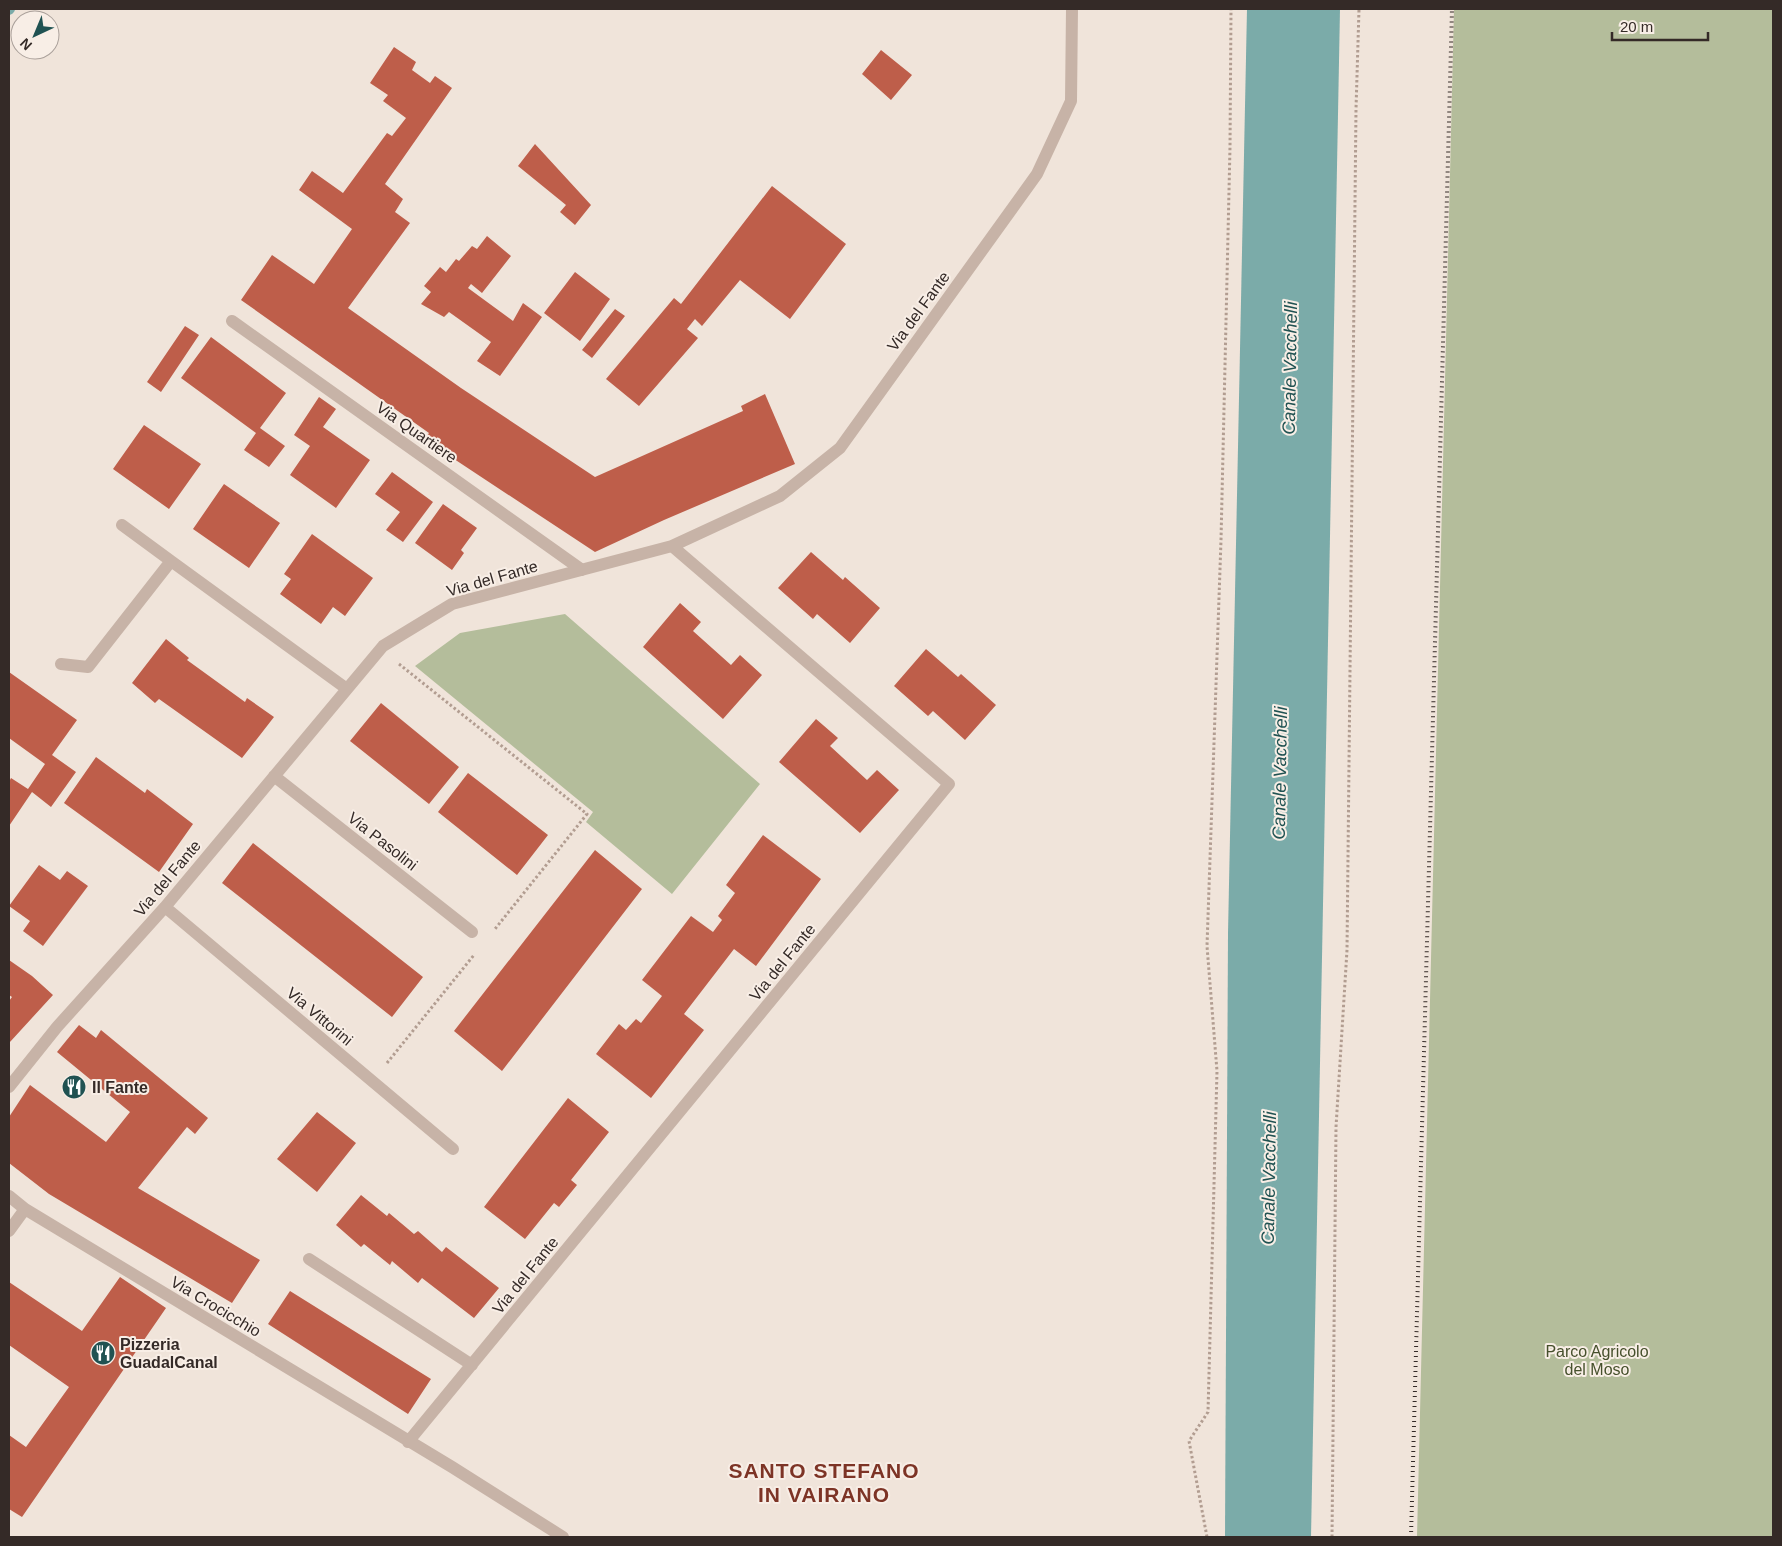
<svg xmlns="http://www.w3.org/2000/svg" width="1782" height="1546" viewBox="0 0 1782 1546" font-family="Helvetica,sans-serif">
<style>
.green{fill:#b4bd9b}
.water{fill:#7baba9}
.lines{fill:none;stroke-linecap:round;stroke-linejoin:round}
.stream{stroke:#7baba9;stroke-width:10}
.building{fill:#be5e4a}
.path{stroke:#b29d91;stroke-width:3;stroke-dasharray:2.5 2.5;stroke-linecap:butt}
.street{stroke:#c7b3a7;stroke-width:12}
.rail{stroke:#342a27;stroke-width:4;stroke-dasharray:1 4;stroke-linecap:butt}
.labels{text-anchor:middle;stroke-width:4;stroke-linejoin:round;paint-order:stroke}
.street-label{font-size:16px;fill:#342a27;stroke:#f8eee6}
.poi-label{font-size:16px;font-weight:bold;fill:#342a27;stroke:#f8eee6;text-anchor:start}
.park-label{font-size:16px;fill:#46502c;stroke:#f8eee6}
.water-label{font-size:18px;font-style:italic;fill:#205252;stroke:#f8eee6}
.district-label{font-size:21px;font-weight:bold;letter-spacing:1px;fill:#7d3426;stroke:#f8eee6}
</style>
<rect width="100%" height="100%" fill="#f0e4da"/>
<path class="green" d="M1454,9H1773V1537H1417Z
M565,614L760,784L672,894L586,822L593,812L415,666L460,633Z"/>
<path class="water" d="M1247,9H1340L1311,1537H1225L1228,933Z"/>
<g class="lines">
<path class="stream" d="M9,10L10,9"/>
</g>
<path class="building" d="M394,47L416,62L412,70L430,83L435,76L452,88L385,184L403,199L395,212L410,223L348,308L461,388L595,477L743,411L741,406L765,394L795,464L664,520L595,552L442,451L425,438L429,433L241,300L272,255L314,284L352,229L299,190L312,171L343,193L387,133L392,136L406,118L383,101L388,95L370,83Z
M881,50L912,75L891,100L862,74Z
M535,144L591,205L575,225L560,212L566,205L518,166Z
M772,186L846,244L790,319L740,280L702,326L695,319L687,329L698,338L639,406L606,379L674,298L681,304Z
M487,236L511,256L482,293L471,284L468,288L513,321L523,303L542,317L500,376L477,361L491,342L449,312L444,317L421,304L431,292L424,286L440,267L446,272L456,259L459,261L472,246L477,249Z
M575,272L610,299L580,341L544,313Z
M615,309L625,316L592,358L582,350Z
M185,326L199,335L161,392L147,382Z
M211,337L286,393L260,428L285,446L269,467L244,450L256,433L181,378Z
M319,397L336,409L323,427L370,460L336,508L290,475L310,446L294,435Z
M144,425L201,464L169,509L113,469Z
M392,472L433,502L403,542L386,530L400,512L375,494Z
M224,484L280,523L249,568L193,529Z
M443,504L477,528L461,550L464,553L452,570L415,543Z
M312,534L373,578L345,616L333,607L321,624L280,594L291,579L284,574Z
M811,552L843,580L845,577L880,608L850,643L817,614L813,619L778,588Z
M680,603L701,622L693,631L731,665L740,655L762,675L723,719L643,647Z
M166,639L189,658L187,660L245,702L247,698L274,717L242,758L159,699L155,703L132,683Z
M926,649L958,677L961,674L996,705L965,740L933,711L928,716L894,686Z
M9,672L77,720L52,755L76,772L51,807L32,792L9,826V782L11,778L28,789L45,764L9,738Z
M381,703L459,767L429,804L350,741Z
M816,719L838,738L830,746L867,780L877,770L899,790L860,833L779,762Z
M96,757L145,793L147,789L193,824L159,872L64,803Z
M468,773L548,835L517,875L438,812Z
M763,835L821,879L756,966L734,949L684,1014L704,1030L651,1098L596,1054L619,1024L626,1030L636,1019L641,1023L662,996L642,980L691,916L713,932L722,920L718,916L735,893L726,885Z
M253,843L423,977L392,1017L222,883Z
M595,850L642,889L502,1071L454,1031Z
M39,865L60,880L67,871L88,886L43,946L23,931L30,921L9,906Z
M9,960L32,976L53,995L10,1042L9,1001L12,997L9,995Z
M79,1025L96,1038L101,1030L208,1118L195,1134L187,1127L138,1188L260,1260L232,1303L49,1194L9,1163V1117L30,1085L106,1142L130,1112L57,1052Z
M568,1098L609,1132L571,1180L577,1185L559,1207L554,1203L525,1239L484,1207Z
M317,1112L356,1143L317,1192L277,1159Z
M361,1195L387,1216L389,1213L414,1234L418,1231L442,1252L446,1247L499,1288L474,1318L422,1278L418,1283L392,1261L390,1265L364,1244L361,1247L336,1225Z
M120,1277L166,1308L22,1517L9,1509V1435L26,1447L69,1387L9,1345V1282L82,1331Z
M290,1291L431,1379L408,1414L268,1324Z"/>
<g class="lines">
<path class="path" d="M399,664L587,814L495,929
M387,1063L474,955
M1207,1537L1189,1441L1208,1412L1217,1071L1207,946L1221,540L1230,147L1231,9
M1332,1537L1336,1127L1347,950L1356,109L1359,9"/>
<path class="street" d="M232,321L582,570
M122,525L171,561
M61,664L88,667L171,561L347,689
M274,776L472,932
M165,907L453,1149
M9,1087L57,1027L165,907L383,646L452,604L672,546L780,496L840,448L1037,174L1071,101L1072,9
M9,1196L25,1209L452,1467L563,1537
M9,1231L25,1209
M309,1259L472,1365
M408,1442L949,784L672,546"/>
<path class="rail" d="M1411,1537L1452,9"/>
</g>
<defs>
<symbol id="restaurant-disc" viewBox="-11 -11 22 22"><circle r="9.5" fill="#205252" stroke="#f8eee6"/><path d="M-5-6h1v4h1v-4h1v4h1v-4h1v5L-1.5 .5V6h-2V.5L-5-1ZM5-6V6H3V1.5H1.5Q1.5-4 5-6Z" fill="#fff"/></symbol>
</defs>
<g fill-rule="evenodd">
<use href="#restaurant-disc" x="60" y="1073" width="28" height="28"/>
<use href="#restaurant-disc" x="89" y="1339" width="28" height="28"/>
</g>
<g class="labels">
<g class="street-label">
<text transform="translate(918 311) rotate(-54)" y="6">Via del Fante</text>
<text transform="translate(417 432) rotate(35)" y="6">Via Quartiere</text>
<text transform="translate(492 578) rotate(-16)" y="6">Via del Fante</text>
<text transform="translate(383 841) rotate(38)" y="6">Via Pasolini</text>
<text transform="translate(167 878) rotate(-50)" y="6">Via del Fante</text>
<text transform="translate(782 962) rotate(-51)" y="6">Via del Fante</text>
<text transform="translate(320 1016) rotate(40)" y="6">Via Vittorini</text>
<text transform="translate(525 1275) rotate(-51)" y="6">Via del Fante</text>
<text transform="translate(216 1306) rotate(31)" y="6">Via Crocicchio</text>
</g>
<g class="poi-label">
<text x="92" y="1093">Il Fante</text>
<text x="120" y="1350">Pizzeria<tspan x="120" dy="18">GuadalCanal</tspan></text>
</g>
<g class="park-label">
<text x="1597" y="1357">Parco Agricolo<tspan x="1597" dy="18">del Moso</tspan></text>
</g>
<g class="water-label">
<text transform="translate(1290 368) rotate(-89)" y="6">Canale Vacchelli</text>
<text transform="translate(1280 773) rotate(-89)" y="6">Canale Vacchelli</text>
<text transform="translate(1269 1178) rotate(-89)" y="6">Canale Vacchelli</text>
</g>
<g class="district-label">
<text x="824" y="1478">SANTO STEFANO<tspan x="824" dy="24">IN VAIRANO</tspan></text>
</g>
</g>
<rect width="1782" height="1546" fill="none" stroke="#342a27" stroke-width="20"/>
<g transform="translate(35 35) rotate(224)"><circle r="24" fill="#f8eee6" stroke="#aaa09a"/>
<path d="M0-4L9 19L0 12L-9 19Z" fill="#205252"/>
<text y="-8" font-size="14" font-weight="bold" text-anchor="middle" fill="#342a27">N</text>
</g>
<path d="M1612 32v8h96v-8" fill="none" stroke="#342a27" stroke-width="2.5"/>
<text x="1620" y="32" font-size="15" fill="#342a27" stroke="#f8eee6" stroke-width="4" paint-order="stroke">20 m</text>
</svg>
